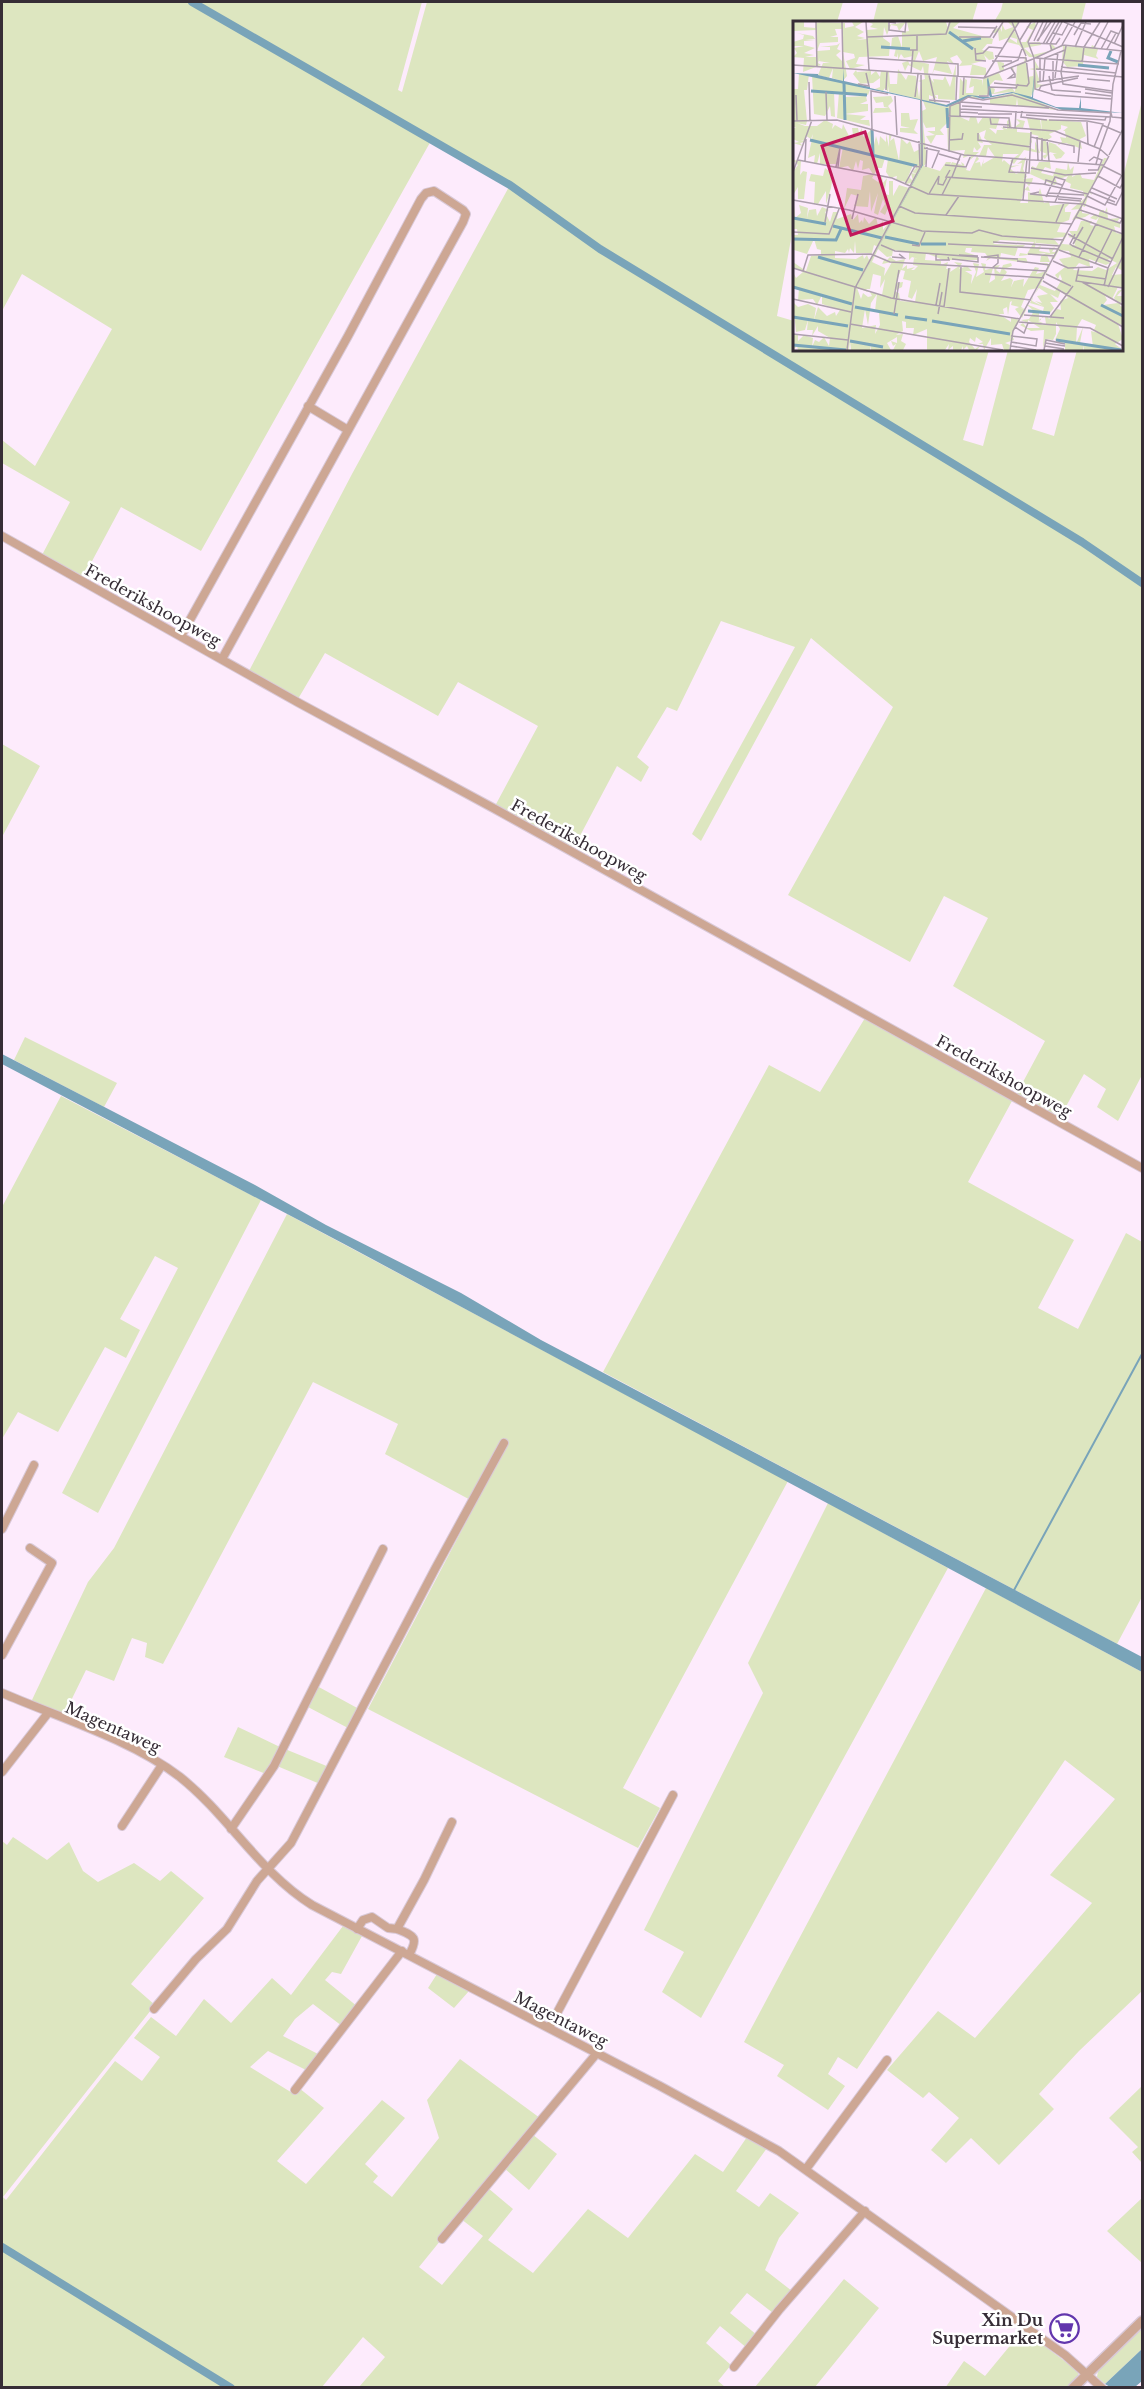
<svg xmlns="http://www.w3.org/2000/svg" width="1144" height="2389" viewBox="0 0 1144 2389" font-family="'Libre Baskerville',serif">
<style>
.green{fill:#dde6c0}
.water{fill:#79a4b9}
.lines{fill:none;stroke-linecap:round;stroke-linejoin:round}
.stream{stroke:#79a4b9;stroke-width:2}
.canal{stroke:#79a4b9;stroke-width:8}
.minor-casing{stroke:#d9c9d8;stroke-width:10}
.tertiary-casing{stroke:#d9c9d8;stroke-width:12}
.minor{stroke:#cda794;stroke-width:8}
.tertiary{stroke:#cda794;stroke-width:9}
.labels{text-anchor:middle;stroke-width:5;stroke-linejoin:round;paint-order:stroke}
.street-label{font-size:16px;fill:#362d36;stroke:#fff}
.poi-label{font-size:16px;font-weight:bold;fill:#362d36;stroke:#fff;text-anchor:end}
.inset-river{fill:none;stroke:#79a4b9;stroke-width:3}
.inset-road{fill:none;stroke:#ad9fad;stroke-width:1.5}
.view{fill:#c2185b;fill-opacity:0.15;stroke:#c2185b;stroke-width:3}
.inset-edge{fill:none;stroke:#362d36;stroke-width:3}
</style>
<rect width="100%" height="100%" fill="#fdebfc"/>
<path class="green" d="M2,2H422L398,90L402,92L427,2H843L837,22H794V223L777,316L794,321V350H989L963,440L983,446L1008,350H1054L1032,429L1054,436L1077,350H1122V181L1142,101V1075L1118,1121L1097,1107L1106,1089L1084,1074L1059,1119L1016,1095L1045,1041L953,986L988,918L944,896L910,962L788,895L893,707L811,638L701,841L692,834L795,647L721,621L677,711L667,707L637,757L649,767L641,782L617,766L573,849L495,806L538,726L458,682L438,716L325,653L298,699L249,671L352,474L510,185L432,139L201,551L121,507L83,578L42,555L70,502L2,463V440L35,466L112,329L22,274L2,311Z
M878,2H978L972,22H873Z
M1003,2H1086L1081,22H994L1001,10Z
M2,744L40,766L2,837Z
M865,1018L1012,1101L968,1182L1074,1240L1038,1308L1078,1329L1126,1233L1142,1242V1597L1117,1644L603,1372L769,1065L820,1092Z
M25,1037L117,1083L104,1107L14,1060Z
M61,1096L261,1200L98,1513L62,1493L178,1268L155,1256L120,1319L140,1330L126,1358L105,1347L58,1432L18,1412L2,1439V1207Z
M287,1214L788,1481L623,1788L660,1808L638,1848L368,1709L476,1503L385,1454L398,1424L313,1382L163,1664L145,1657L147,1643L132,1638L114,1681L86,1670L64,1715L31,1702L88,1582L114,1548Z
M828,1503L948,1568L701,2018L662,1992L684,1952L644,1930L763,1693L748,1663Z
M986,1588L1142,1672V1991L1079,2051L1039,2094L1054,2109L999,2165L971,2138L946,2163L931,2150L959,2118L929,2092L923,2098L887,2070L938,2011L975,2038L1092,1903L1050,1875L1115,1799L1065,1760L857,2069L838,2057L828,2074L845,2086L828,2110L777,2076L784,2065L744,2042Z
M317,1686L359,1709L348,1728L306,1706Z
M238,1727L280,1747L266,1774L224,1757Z
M285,1749L329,1767L320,1784L277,1766Z
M13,1837L47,1860L69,1842L83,1871L98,1882L134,1863L160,1881L171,1871L204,1898L131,1984L155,2005L3,2197L6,2200L115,2061L142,2081L160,2057L134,2038L151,2017L176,2036L204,1999L231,2023L272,1978L291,1995L343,1926L362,1936L341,1974L332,1972L325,1980L358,2007L342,2026L313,2004L295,2019L283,2036L320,2055L308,2071L268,2051L250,2067L294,2094L299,2088L324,2108L277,2161L306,2184L382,2100L405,2118L365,2164L378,2176L373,2182L392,2197L439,2138L427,2100L460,2059L540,2118L419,2267L442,2285L483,2236L461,2219L488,2188L513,2209L488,2240L533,2273L588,2209L628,2238L695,2154L723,2172L747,2137L767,2148L736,2191L759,2207L770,2193L799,2213L779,2238L765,2270L792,2291L773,2313L747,2293L730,2313L757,2335L747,2348L720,2326L706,2343L731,2365L718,2381L725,2387H359L385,2357L363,2337L322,2387H2V1841L7,1845Z
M437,1974L469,1991L454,2008L428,1988Z
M1142,2086V2163L1132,2152L1138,2147L1109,2118Z
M532,2134L557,2154L529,2190L504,2168Z
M1142,2198V2263L1107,2231Z
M844,2279L879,2308L815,2387H755Z
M1142,2327V2349L1105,2384L1097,2377L1098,2371Z
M1023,2330L1078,2371V2378L1067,2387L945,2388L964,2361L985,2376Z"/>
<path class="water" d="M2,1054L255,1185L326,1225L461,1293L541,1340L1142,1657V1672L346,1245L2,1064Z
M1142,2349V2381L1135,2387H1110L1105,2384Z"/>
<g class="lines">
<path class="stream" d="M1013,1592L1142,1354"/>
<path class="canal" d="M192,2L510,185L600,249L1082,542L1142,583
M2,2247L231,2388"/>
<defs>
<path id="minor" d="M308,406L348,430
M2,536L299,703L495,809L1142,1168
M181,636L348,336L421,199L426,193L434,191L463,210L466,214L463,222L222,659
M2,1529L34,1465
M2,1655L52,1563L30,1548
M2,1693C58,1717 132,1740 180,1777C228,1815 259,1872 312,1905L660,2086L779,2151L1065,2355L1102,2388
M2,1772L48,1713
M122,1826L162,1765
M231,1829L274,1766L383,1549
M357,1929L363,1920L372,1917L388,1928L397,1929
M409,1955C419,1937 414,1936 397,1929L424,1880L452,1822
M154,2009L196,1959L227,1929L257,1881L291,1843L435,1569L504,1443
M549,2028L673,1795
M295,2090L402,1951
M806,2169L887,2060
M442,2239L597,2053
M734,2367L779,2310L865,2211"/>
<path id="tertiary" d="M1073,2388L1142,2321"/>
</defs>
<use href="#minor" class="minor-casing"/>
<use href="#tertiary" class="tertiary-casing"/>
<use href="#minor" class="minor"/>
<use href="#tertiary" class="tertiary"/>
</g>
<defs>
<symbol id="supermarket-ring" viewBox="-11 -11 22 22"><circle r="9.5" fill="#fff" stroke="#6236ad" stroke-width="1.5"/><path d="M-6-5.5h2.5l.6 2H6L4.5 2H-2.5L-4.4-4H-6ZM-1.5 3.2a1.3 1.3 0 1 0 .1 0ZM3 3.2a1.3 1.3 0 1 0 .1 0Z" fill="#6236ad"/></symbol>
</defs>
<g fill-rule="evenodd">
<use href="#supermarket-ring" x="1048" y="2312" width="33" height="33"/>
</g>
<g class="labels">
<g class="street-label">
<text transform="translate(153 605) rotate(29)" y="6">Frederikshoopweg</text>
<text transform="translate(579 840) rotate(29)" y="6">Frederikshoopweg</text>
<text transform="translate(1004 1076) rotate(29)" y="6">Frederikshoopweg</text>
<text transform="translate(113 1727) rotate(24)" y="6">Magentaweg</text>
<text transform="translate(561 2019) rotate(27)" y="6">Magentaweg</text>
</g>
<g class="poi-label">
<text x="1043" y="2326">Xin Du<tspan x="1043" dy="18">Supermarket</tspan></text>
</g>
</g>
<g transform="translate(793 21)">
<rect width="330" height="330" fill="#fdebfc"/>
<path d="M0,1H11V6L22,7L23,2L30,1L52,2V7L61,5L59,1H70L62,6L71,11L64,15L72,17L63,19L74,18V9L85,8L77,6L80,3L76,1H95V4L113,1L106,10L104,5L98,4L94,14L91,6L90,17L97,22L96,35L66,36L63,43L72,44L57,48L53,40L62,37L61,33L50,31L54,55L49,61L77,69L75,74L52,72V76L73,75L74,80L67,83H75V90L52,93L73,95L67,99H76L77,105L44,97L46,71H41L42,96L38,95L37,85L32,95L21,93L19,54L49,60L39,57L40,47L36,57L25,54L30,42H37L26,40L27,36L25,42L28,44L10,51L11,37L0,36L4,32L1,27L11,25H0V21L10,18L11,14L4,12L20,15L22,18L12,19L22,20H11V24L22,27L11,32L21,34L12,36H24L23,9L0,10ZM42,8H49L50,41L43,34L48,30L44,28L47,22L44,24L27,26H37V29L24,30L27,22L45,21V16H37L44,14ZM114,1H153L155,7V1L157,5V1H167L160,7L200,18L199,23H194L189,29L200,31L201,38L196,39L191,34L193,39L178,43L193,47V54H177L179,44L166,45L169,41L164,34L157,37L161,43L154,40L159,53L141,49L139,54L144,36L130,40L126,30L122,40L136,43L135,54L141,62L140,58L150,59L152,55L157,66L163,43L162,79L145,78V74H142L144,77L138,78L141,76L136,74V79L154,84H150L96,71V65L95,71L92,67L90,70L82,68L87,66V57L80,62L62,63L67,62L60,53L63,49L65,54L64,51L78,50V54L83,50L87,56L88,50L96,51L97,63H93H104L105,48L113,59L115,54L123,55L126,77L128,61L125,60L132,58L130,45L128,50L115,44L112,50L109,42L115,40L117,44L120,35L111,37L108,33L105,39V32L104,36L101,35L103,27H98L99,17L105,15L109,27V11L116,10ZM215,1H226L221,9L230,28L228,21H233L240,9L233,6L242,1L243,5L235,22L247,21L248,24L231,27L239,34L257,30V21L263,27L268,25H270L298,27L299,24L305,28L303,35L306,38L291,34L290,43L293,45L274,46L269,40L270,25L243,36H236L226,24L214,21L216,17L224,22V18L217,16L206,20L205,9L204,11L201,12L199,10L207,6L209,11V3L212,9L220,6ZM233,33V40L237,39L233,41L235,56L240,55L241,49L236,48L242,47L241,38L247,49H243L247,61L244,63L251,64L242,68L237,77L265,89L225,85L224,77L223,85L197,83V78L189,79L211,74L214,78L212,74L219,72L231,75L218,71L182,75L188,79L175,76L167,81V96L176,100L177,96H183L185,103L190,96H197L198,104V96H207L203,108L196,107L203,113L204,109H211L208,106L214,108V100L217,98L219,108L227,102L223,98L232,100L230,107L224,106V111L237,112L239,121L235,126L242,129V120L247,132L231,129L221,143L217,140L226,133H210L209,141L211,139L218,145L227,144L217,147L223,153L227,151L229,142L224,143L233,136L230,148L234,156L230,158L240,157L239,161L236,165L232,161V168L235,165L237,170L232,169L227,182H235V171L245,174L247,167L251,182L256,181L257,185L277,182L272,187V191H278L276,199L268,202L264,211L275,212L269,223L282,224L280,217L275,216L279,214L276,210H284L288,200H299L297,204L302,205L306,196L303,199L297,197L302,193L305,196L307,189H311V193L314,186L315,198L327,197L323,202H327V207L321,205L323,212L330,213V250L323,246L319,254L330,253V267L325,266L319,278L312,275L314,279L310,284L325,282L321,277L325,270L330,268L324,275H330L327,285L330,286V304L325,303L330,318L322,323L330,329H291V324L290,329H272V320L268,323L262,319L267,308L263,301V313L260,319L253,318L250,327L251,309L238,310L227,304L230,302L234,307H247L235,299V302L228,299L236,298L241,290L233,283L250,290L251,286L237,282L240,275L239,280L250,285L242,280L249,282L244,275L255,273L246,267L241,274L245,267L235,269L228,286L232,288L227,287L233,289L229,297L222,288L226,286L218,284L219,280L217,281L215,294L214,286L210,288L211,293H206L218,301V297L227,299L219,313L221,319L212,322L217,324L216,329H211L209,323L198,324V317L191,329L190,323H185L190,321L183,316L182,321L177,317L176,321L182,328L188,324L184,329H176L174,325L170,329V325L168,329H160V325L155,329L156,323L152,329H134V308L120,314L121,307H113V301L109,300L110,310L103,314L110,313L108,320L113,323L110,329H100L103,323L100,325L98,320L104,322V316L94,322L98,329H78V324L77,329H58L57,320L56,329H5L4,325L0,329V313H5V320L11,314L20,317L19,326L22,319L26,321L31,316L36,325L37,317L25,310V305L19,315L20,309H14L15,299L12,309L3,311L0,281L5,286L15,283L23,287L21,299L25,286L34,295L42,291L43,295L47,289L29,283V274L24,284L20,278L5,279L6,268L1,266L0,271V251L3,257L10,251L1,247L0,241L13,250L18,235L28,234V229L24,228L21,218L14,233L1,229L0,233L1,214H5L4,208H0L1,184L2,197L8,192L6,184L15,187L14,197L16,189L23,188L24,195L29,186L36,189L32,191L37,201L40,191H45L44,198L58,193L60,199L65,193L66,202L69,199L70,202L71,196L76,203L83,196L85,205L90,200V209L100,196L96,185L92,194L87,191L92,183L90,178L85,194L81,192L85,172L78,191L77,170L75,186L61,185L65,175L58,173L51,188L54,167L68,169L70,155L80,153L76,147L69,149L70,140L67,139L65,148L63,140L60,150L55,145L46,147L50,126L47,125L43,143H27V132L24,143L21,142L22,134L15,137L20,113L18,118L13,115L12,120L8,119L12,121L7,122L10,125L0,122L6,121L0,118V107H3L0,105V68H5L6,53H16L14,69H11L14,100L13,104L4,102L12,105H24L32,99L40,103L39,108L42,104L49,108L50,103L56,115L60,114L59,107H65L66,112L69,107L70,116L79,108L81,124L83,115L86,125L87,115L93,121V113L96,126V114L99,113L97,120L101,117L106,140L108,117L114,123L117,120L121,131L127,128V80L130,122L129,90L133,88L130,80L153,86L165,81L174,75L166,79L167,57L171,62L172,58L174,59L173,72H180L181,65L176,67L178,57L189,59V65L190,58L207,51L204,40L211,42V50L231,41ZM224,45L222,71L219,67L201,72L202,68L196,65L202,59L210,60L206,52L218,47L221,50L220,46ZM130,101L133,107L142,106V110H134L142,114L133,115L138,123L143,114H151L147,109L154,102L155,130L172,129L170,137L178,134L177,139L186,131H180L181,126L184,130L188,126L185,121L190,122L186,112L193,109L191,117L199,124H191L186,135H193L195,126L202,136L190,143L191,138L188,146L187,141L182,142L186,138L184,135L177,150L173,149L174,147H172L171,143L168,141L169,144L159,141L157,145L158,141H153L147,150L131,145L134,141ZM92,137L95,138L93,151L97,157L104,155L103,159L113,161L120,144L123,147L119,151L124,153L118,152L120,160L116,156L112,163L119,162L116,167L106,164L100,175V160H96V174L91,173L94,157L90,162L89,155L85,161L79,157L85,147H89ZM271,216L262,231H259L262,226L256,228L257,232L246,230L248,225L242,227L243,218V222L266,224L260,217ZM207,219L241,221L234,233L227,232L226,235L253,232L248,235L247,241H257L254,234L262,233L258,237L261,238L266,229L276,230L278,236L266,238L272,246L262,254L265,258L267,253L269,258L262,270L247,264L256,247L260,238L257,244L254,242H243L254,243V250L243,253L246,247L242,246L230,266L231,258L221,260L218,266L220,259L217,257L208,260L214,251L211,248L219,245L218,242L210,244L207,252L203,249L207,244L201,245L202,258L196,262L200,247L192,249L193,243L188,242L191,251L183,256L186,243L180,242L183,251L178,263L179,254L172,250H179L174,245L166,248L169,242L161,241L166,245L157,251L158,247L153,248L155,241L148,244V240L132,239L133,232L150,239H185V235L172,231L173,227H179L178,231L192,232L195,236L188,237H195L193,240L198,237L235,242L233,237H207L208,232L222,235L225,226H230L232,224L200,223ZM62,220L63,232H79L81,224L85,226L76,239L74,234L71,238L70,234L63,238L42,237V230L52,232L55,228L56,232L57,227L61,232ZM85,228L94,236L99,235L100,229L116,231V239L119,236L125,238L121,237L120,244L125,245L121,249H118L122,246L114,248V244L109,248L112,238L103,240L97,236L93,240L92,237L89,243L99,241L91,255L92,247L79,241ZM296,238L313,244L317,242L314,240L316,238L324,242L313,249L305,246L299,250L280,249L286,242L297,246ZM108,249L112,250L110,258L118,260L115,276L119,278L124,268L122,281L107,280L106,272L101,270L109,266L110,261L103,262ZM80,253L88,255L87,267L92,258L89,274L77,271L79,275L75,276L70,272L68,278L64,267L75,271L73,268H77ZM268,269L275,277L267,280L268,289L264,288L256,298L255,296H252L253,303L248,304L250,302L245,300L248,299V297H250L251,295L246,299V291L257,292L261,287L257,281H265L257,273L265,277ZM84,273L82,290L86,292L87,304L82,313L83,304L69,307L72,288L75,304L78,282ZM289,298L303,304L301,309L306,312L298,310L300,326L287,322L290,306L283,323L284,306ZM98,75L100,80L95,85L99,91L80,92L82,87H96L91,86L90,81L83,82L80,76ZM108,92H116L117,99L125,98L121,109L125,113L107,111V107H117L108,105ZM234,97L247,98L249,112L248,98L288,101L293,115L287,118L289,128L273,122L263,124L272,132L268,137L263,138L260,133H264L257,131L252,138L249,135L254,133L247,130L248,119L242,118L246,115L238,113ZM268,104L275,106L270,110H275H272L273,117L267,116L269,121L264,124L256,121L255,126L253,120L259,116L256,113L268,108ZM311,137H314L305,155L308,157H304L297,169L299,174L296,171L292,186L289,185V192L297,193L292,196L279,199L286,188L278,189L280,187L292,177L290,170L277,167L278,163L272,160L275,155L266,158L262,155L264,163L261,164L237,153L239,145L243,147L246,141H257L258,148L252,146L248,152L260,155L263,147L274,149L275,141L277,149L281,145L279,156L287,152L289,157L301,159ZM0,139L8,140L7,154L10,150L14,151L11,178H5V166L0,174V151L5,144ZM32,147L40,153L38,167L33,183V170L25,183L21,182L22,161L16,160L18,153L30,155Z" fill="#dde6c0" fill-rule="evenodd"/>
<path d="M24,1L25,54L50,60L51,47V60L77,66L75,16L77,67L153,84L175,74L197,76L195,72L194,59L195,56L199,75L219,71L239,76L242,43L240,77L263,86L286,87L288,76V87L330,92L269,89L220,72L190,78L179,75L154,86L129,80L130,144L63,268L128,147L127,79L0,52L25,53Z" fill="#79a4b9"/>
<path class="inset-river" d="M156,11L180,28M170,20L188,17M88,26L117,28M318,30L315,37L325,41M285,44L316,47M51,62L52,99M18,70L74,74M154,87L155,107M79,108L80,133M17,119L124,145M0,197L33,203M40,205L89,217M92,216L126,223M0,218L43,219L48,208M128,223H153M25,236L70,249M0,266L59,283M308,284L330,295M62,286L105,294M235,290L257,292M0,296L55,305M112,296L134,299M139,300L217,313M263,319L328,329M57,320L90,326M0,324L53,329"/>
<path class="inset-road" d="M23,1L24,46M49,1L50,48M73,1L76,49M219,1L233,35M271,1L330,26M103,2L96,1V9L112,11L113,1M165,6L203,7M260,12L269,14L275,3M281,14L288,2L298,3M74,16L153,13L157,1M166,16H197L204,5M200,17L210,1M227,19L238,1M241,20L250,1M244,20L258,1M245,20L254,1M235,22L263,23L267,17M250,23L262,1M253,23L266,1M321,23L330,4M269,24L282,1M273,25L268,51L270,63L319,70M282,26L293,1M182,27L183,39L193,40M301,27L315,1M308,28L318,10L326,13M314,28L323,12M117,29H124V14M259,30L257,23L269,1M183,33L190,32L196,26L209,27M75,37L165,43V56M241,37L235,21L245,1M243,37L326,43M240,38L270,24L330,30M241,38L242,68L262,74L319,78M247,38V61M199,40H219M289,42L291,26L307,1M0,44L191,57L240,38M209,46L225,39L229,28M268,46L323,52M218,47L222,53V56L216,57L221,53M243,48L330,56M118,52L120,29M136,54L142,81M256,55L259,69L288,71M191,57L226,1M262,57L265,31M294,58L317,60M260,60V40M16,61L17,99M244,61L286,55M250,61L252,37L272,29M201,62L234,65L236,62L233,37L202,35M65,63L76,65L73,52M292,68L319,72M93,69L94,51M246,69L248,65L285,57M33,71L34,99M292,72L318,75M3,74L4,100M170,74L171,56M102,75L104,114M186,75H195L196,66L223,67L225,63M122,76L125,53M136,79L157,81M163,79L164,55M169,85L189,86M167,88L318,96M229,90L228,96L254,99M167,91L185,92M185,93H219M233,94L312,99L313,96M155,95L216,97L217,107M167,96V81L175,76L190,79L219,74L265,89L318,92L319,96L330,97M197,96L198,103L217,104M256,99L294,100M0,100L44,99L171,134L311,144M294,100L310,103L301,126M294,101L295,124M309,104L328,112M210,106L262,110L307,128L303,143M79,108L78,70L95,73M222,108L223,90M185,112V119L238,126M238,116L281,125V132M244,116L245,139M249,117V139M254,118L256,140M156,119L169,118L170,112M126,120L127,145M131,127L146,130L139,147M156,131L157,85L167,81L256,87M146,133L167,139M316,134L330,108M315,135L307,128L317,100L320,63L328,30M220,137L216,151L236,152L238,111M5,139L99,157L135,173L289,183M12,140L13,118M285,141L287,121M152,144L173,146L178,134M310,145L328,154M43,146L47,127L45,146M133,146L134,126M238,147L272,154L303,152M157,149L153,156L250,163L295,173M295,149H305L309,139L301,136L296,140M0,151L19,99M305,155L327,167L330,162M159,156L168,133M112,163L122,145L127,146M252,163L253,159L269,164M299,167L324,178M246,171L237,173L289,178M297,171L322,181M255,172L291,174M136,173L146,155L145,163L150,164L154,156M149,174L158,156M294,175L312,184L329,154M253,176L262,156L272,159L262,181M265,178L288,180M0,179L56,189L129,210L179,212L186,209L209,215L271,219M230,179L234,138M314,181L323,184L330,170M290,183L330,198M106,185L122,192L279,203M287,189L327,202L330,197M153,194L166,175M283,196L330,213M59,198L65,173M32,201L37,173M263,201L271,182M0,211L36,213L46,188M275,213L320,238M282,213L277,223L280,225L318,241M200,221L267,225M155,223L266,228M280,223L290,206M88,224L102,230L185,236M119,224L126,225L132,211M266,229L315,247M143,233V239H156L155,236M235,233L261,235M166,234L185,235M99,236L111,237L106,233M188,236L225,238M191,236L205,234V242L199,247M286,236L303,203M159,238L185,241V236M224,240L257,244M260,240L275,247L300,246M302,243L319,209M168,245L167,271L238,279M286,246L283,260L330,267M0,247L98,277L227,298M10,250L15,234L78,233L97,241L254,250M192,253L251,257M253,253L278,265M284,254L313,258M250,260L330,306M289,261L330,284M311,265L315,247L330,216M315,266L330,235M101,277L106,249M0,278L58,291M143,284L147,262M151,286L156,247M101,293L106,261M145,293L149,271M231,294L271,297M257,296L280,265M226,301L297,307L330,325M57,303L210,329M222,306L231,312L235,302M0,313L55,319M218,321L243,325L244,318L218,315M252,322L272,325M218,325L243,329M252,325L271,328M54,329L62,267L129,143L128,54M217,329L220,310L316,135M251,329L253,319L272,323"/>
<path class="view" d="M72,111L100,200L58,214L29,125Z"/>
<rect width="330" height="330" class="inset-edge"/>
</g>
<rect width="1144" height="2389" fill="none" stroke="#362d36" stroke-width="6"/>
</svg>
